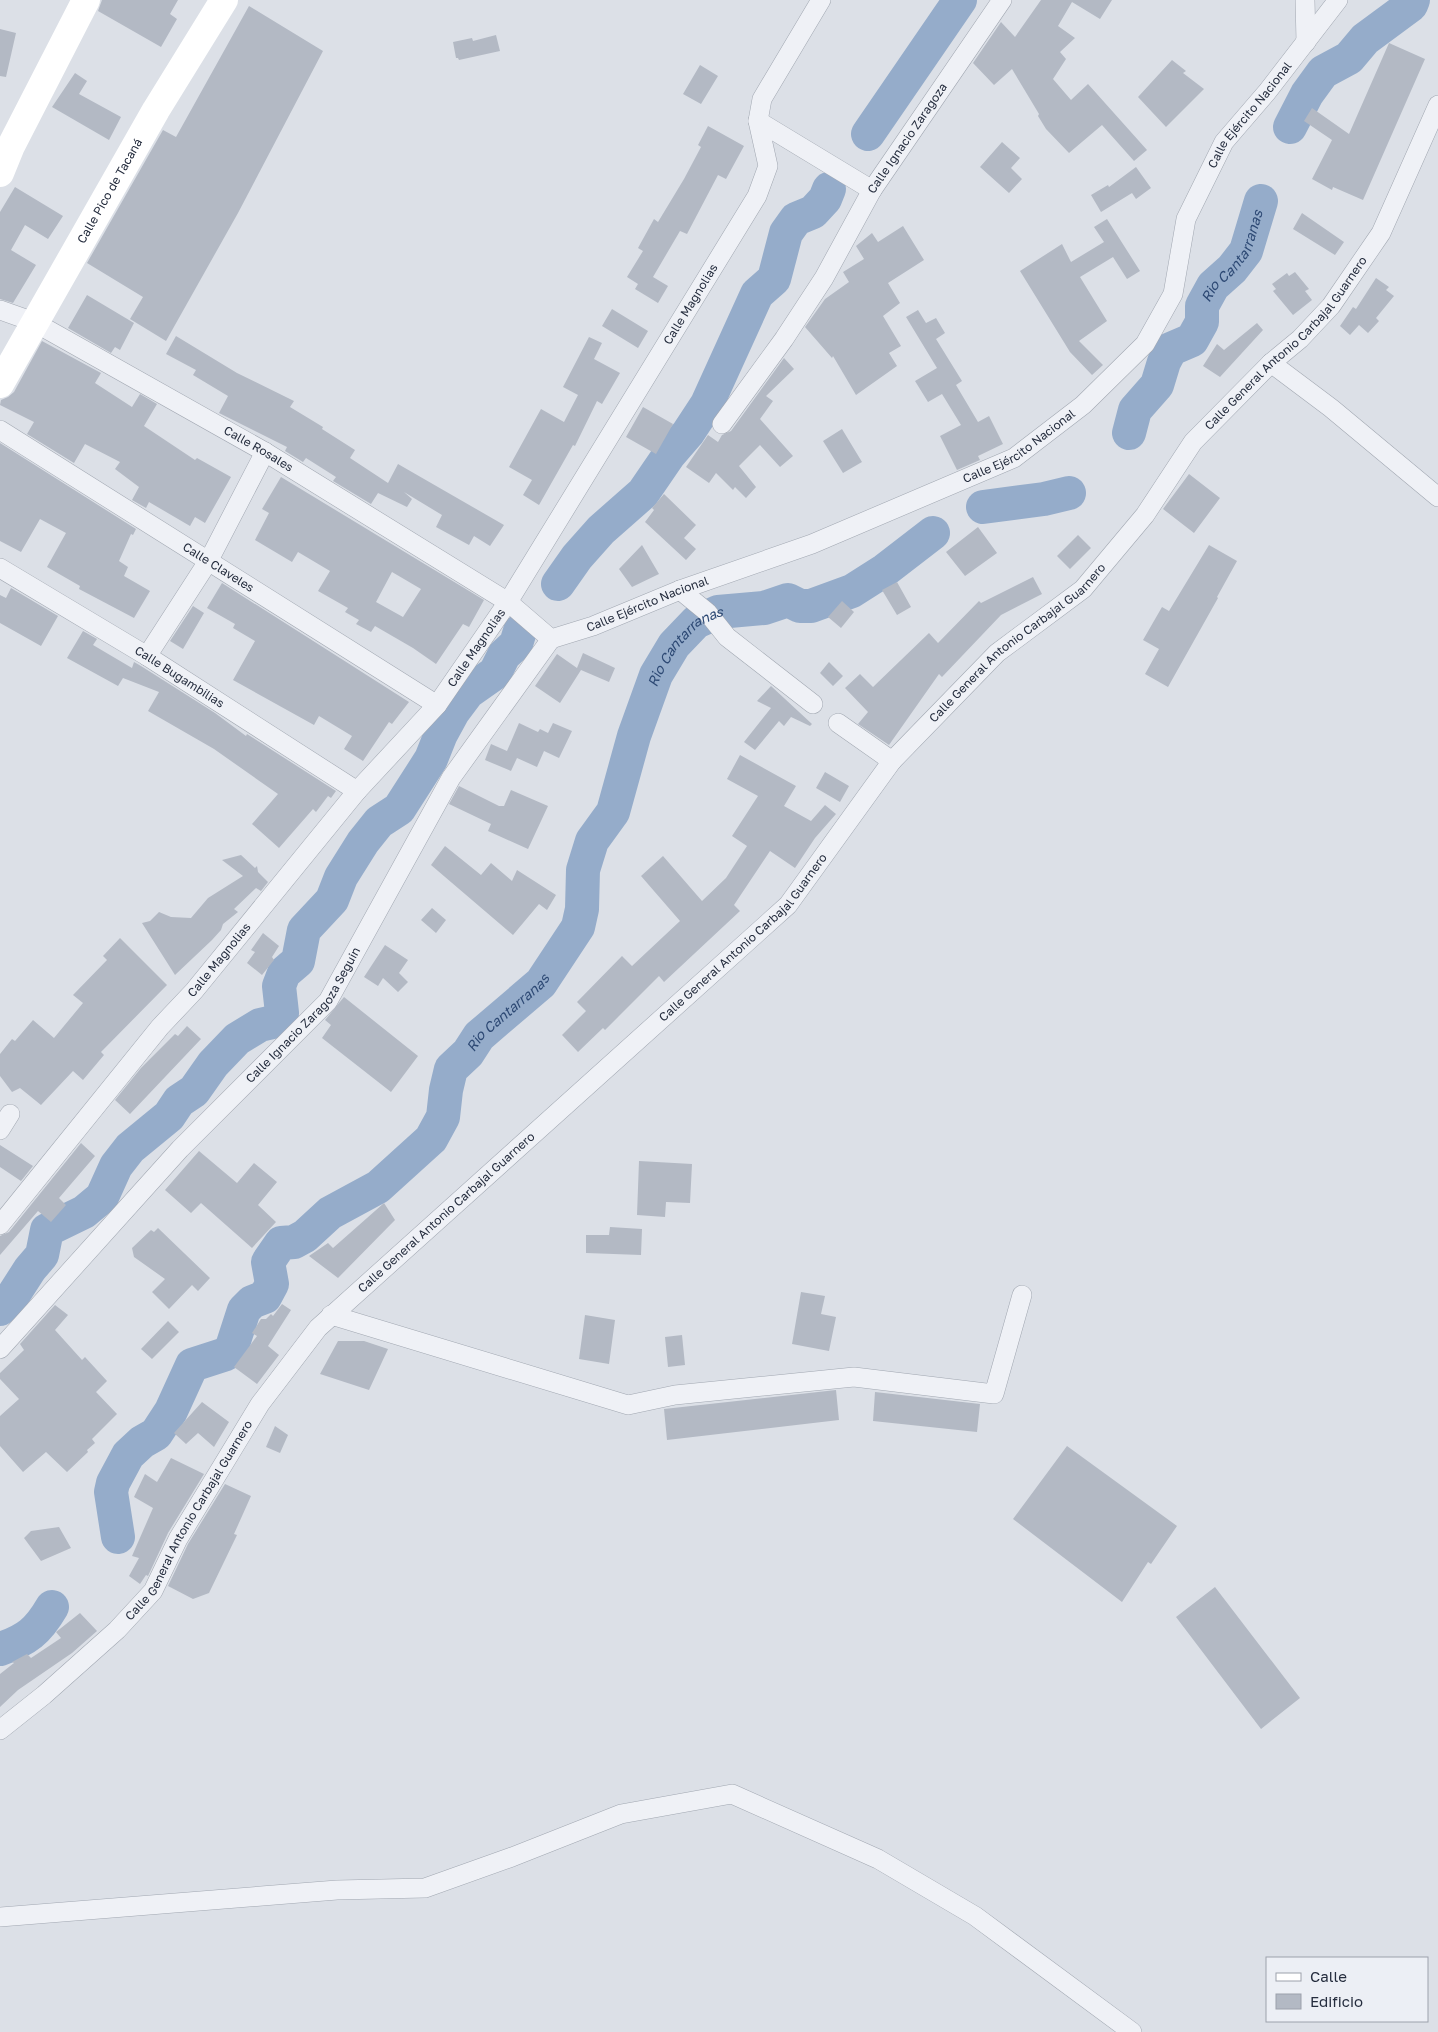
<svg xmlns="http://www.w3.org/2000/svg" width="1438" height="2032" viewBox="0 0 1438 2032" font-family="'Golos Text',sans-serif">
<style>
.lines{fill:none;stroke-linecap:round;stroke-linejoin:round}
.river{stroke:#95acca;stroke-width:34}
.building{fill:#b3b9c4;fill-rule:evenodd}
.street-casing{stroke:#a1a7b1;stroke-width:20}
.street{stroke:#eff1f6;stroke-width:19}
.secondary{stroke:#fff;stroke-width:28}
.labels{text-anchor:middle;stroke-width:5;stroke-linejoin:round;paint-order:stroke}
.street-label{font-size:12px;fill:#252d3e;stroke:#eceff5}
.water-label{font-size:14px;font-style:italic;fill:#2d4974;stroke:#eceff5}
</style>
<rect width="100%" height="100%" fill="#dce0e7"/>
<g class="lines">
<g class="river">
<path d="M1290,127L1307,94L1323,72L1349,58L1365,39L1411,5L1413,0"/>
<path d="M868,134L960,0"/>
<path id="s1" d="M1129,433L1135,410L1157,385L1164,362L1171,349L1192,340L1202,322V306L1213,286L1232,269L1246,251L1261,201"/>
<path d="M983,507L1044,499L1069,493"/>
<path d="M558,584L577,557L601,530L643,493L669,455L688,433L707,404L757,294L774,279L786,233L796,219L813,212L825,199L829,189"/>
<path d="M0,1309L12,1297L30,1269L42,1255L47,1230L84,1212L102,1197L116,1166L130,1148L169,1116L179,1101L194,1091L213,1064L237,1039L260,1025L273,1022L282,1013L279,986L284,973L298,961L304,930L332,900L341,877L363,842L379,822L399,809L431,759L441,734L453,712L468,692L495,673L504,655L516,644L520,631"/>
<path id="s2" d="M118,1537L111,1492L113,1483L128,1455L142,1442L156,1434L171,1411L192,1365L226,1354L232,1347L244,1310L252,1302L265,1297L272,1284L268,1262L281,1243L294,1242L305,1236L330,1213L378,1187L431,1139L443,1117L446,1090L451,1069L468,1053L479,1036L541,983L578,927L582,909L583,870L592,841L613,812L634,736L656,675L674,645L696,622L718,612L764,608L788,600L800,606H811L852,591L885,570L933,533"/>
<path d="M0,1649C27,1640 38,1631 52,1607"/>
</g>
</g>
<path class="building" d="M102,0H178L170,14L177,19L161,47L98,11Z
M1041,0H1112L1100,19L1072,2L1058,26L1075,38L1060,52L1066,59L1053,79L1071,100L1088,84L1147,150L1134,161L1102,125L1069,153L1046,129L1038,116L1039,114L1012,69L994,85L973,63L1001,22L1015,37Z
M249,6L323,51L238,213L166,341L130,319L143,297L87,263L163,130L176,137Z
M0,29L16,33L6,77L0,76Z
M496,35L500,51L459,60L458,58H456L453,42L472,38L473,41Z
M1389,43L1425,59L1363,200L1333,187L1332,190L1312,179L1332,140L1304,121L1312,108L1349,134Z
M1172,60L1186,71L1183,73L1204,89L1166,127L1138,97Z
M700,65L718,76L701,104L683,94Z
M75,73L87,81L79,94L121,117L109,140L52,107Z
M708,126L744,146L726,179L718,175L687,234L680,231L653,277L668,286L658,303L635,289L638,284L627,277L643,251L638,248L654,219L658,222L684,179L701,147L698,145Z
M1002,142L1020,158L1011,168L1022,179L1009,193L980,167Z
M1136,167L1151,188L1136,199L1132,193L1101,212L1091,195L1108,185L1109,187Z
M15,187L63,216L48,239L25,225L11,250L36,265L13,303L0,299V212Z
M1302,213L1344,242L1335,255L1293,229Z
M1107,219L1140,271L1127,279L1113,257L1080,277L1107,321L1079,341L1103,365L1092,375L1070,352L1020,271L1062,244L1071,262L1104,242L1094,227Z
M903,226L924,260L888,283L900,303L883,316L901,346L889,353L897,366L856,395L833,356L832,358L805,327L825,299L849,282L843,272L864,259L856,246L872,233L878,242Z
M1295,272L1309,289L1305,291L1312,300L1293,315L1273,291L1276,289L1272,284L1287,273L1289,276Z
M1376,278L1389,287L1386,290L1394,296L1376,318L1379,321L1368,333L1359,325L1350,335L1340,326L1353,307L1356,309Z
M87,295L134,323L120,350L115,347L111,353L68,328Z
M612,309L648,331L638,348L602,326Z
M918,310L926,323L936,318L945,333L936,339L962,381L956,385L978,422L989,416L1003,444L978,456L980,460L957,470L940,436L961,425L942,394L928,402L915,381L937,368L906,317Z
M1257,323L1263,330L1220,377L1203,366L1217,344L1224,350Z
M176,336L237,373L294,401L290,407L323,427L322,429L355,450L350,458L388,483L398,464L504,525L490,546L474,536L469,545L436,527L442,515L404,492L412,499L407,507L378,493L371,504L333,481L336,477L306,458L303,462L285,451L287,447L219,413L228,396L193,375L196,370L166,354Z
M589,337L602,343L594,359L620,373L602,404L597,401L575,446L573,445L539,505L523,495L532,480L509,467L541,409L564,422L578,395L563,387Z
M42,341L101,373L95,383L132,407L140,394L157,404L144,426L195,460L197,458L231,477L205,523L195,517L190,526L149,502L146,508L132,500L139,487L115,469L120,462L85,444L74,463L27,434L34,422L0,405L1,400L8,397L14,392Z
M784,358L794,369L766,396L773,401L760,419L793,456L780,467L760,445L739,466L756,487L746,498L735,487L733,490L716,473L709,483L686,467L708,435L718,442L722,435L731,431Z
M643,407L673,424L656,454L626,437Z
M842,429L862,462L843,473L823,441Z
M0,443L136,529L133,535L131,534L119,561L128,567L124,576L150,591L134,618L79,589L80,586L47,567L66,533L40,519L21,552L0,541Z
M1189,474L1220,498L1194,533L1163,509Z
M281,477L484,600L469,627L463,624L436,664L413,648L375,626L371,632L356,624L359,620L345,612L348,608L318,591L330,571L298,552L292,562L255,540L269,513L262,509ZM392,572L421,589L403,617L376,602Z
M664,494L696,525L684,538L696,549L686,560L645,522L654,510L652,508Z
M978,527L997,553L965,576L946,552Z
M1078,535L1091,548L1070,569L1057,556Z
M642,545L659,574L632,587L619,569Z
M1209,545L1237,561L1217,597L1218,598L1168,687L1145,674L1159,649L1143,640L1162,607L1169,611Z
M1033,577L1042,594L1001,615L942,677L939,674L889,745L858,724L868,712L845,688L860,674L873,687L929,633L938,643L979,601L981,603Z
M897,582L911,607L897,615L882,590Z
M222,583L409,702L392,724L389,722L363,761L344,749L352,736L319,716L314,725L233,680L255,641L233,628L235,624L207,608Z
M11,588L58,616L41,646L0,623V595L6,598Z
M842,601L854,612L841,628L828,617Z
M193,606L204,613L183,649L170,641Z
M83,631L97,639L93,645L132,668L134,662L141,666L215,713L246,736L247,734L336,791L331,798L328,796L316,812L313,809L279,848L252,824L278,794L214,749L148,711L159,692L123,678L118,686L67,658Z
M583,653L615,668L609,682L581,670L560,703L535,686L557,654L577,668Z
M829,662L843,676L833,686L820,673Z
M771,686L812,724L810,726L791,717L784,726L779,721L755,750L744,742L771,708L757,701Z
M519,723L538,732L540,729L548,733L553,723L572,731L559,758L544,751L537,767L517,758L511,771L485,760L491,744L507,751Z
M740,755L796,786L784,806L811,821L825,805L836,814L815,838L795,868L770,851L734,905L740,911L664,982L659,976L605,1030L603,1028L578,1052L562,1035L586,1011L577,1002L622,956L632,966L680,921L641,876L663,856L702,901L726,878L747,846L732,836L758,796L727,779Z
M825,772L849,786L840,802L816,788Z
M459,786L499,806H504L511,790L548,806L528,849L488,831L491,824L449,804Z
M445,846L481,875L491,863L512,881L517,870L556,895L547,910L539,904L513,935L431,865Z
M241,855L255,868L257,866L258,872L268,882L261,891L256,888L234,909L238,912L223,924L221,930L212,940L175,975L142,923L150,921L159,912L171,917L191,918L208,898L243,876L222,860Z
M432,908L446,920L436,933L421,920Z
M263,933L279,946L272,957L274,960L262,975L247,963L255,952L251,950Z
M120,938L167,985L101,1052L104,1055L83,1080L73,1071L41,1105L20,1088L12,1092L0,1076V1054L12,1039L15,1041L33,1020L54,1038L83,1003L73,995L107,960L103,956Z
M385,945L408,960L399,973L408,982L398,992L383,978L378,986L364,977Z
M344,997L418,1056L391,1092L322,1038L331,1025L325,1020Z
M187,1026L201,1039L130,1114L115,1100L141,1068L175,1034L178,1036Z
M81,1143L95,1156L59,1198L66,1205L51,1222L38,1211L0,1255V1236L9,1232Z
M0,1145L33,1166L21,1181L0,1167Z
M199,1151L237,1183L254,1163L277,1182L258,1205L276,1222L252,1248L201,1203L191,1213L165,1190Z
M639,1161L692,1164L690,1203L666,1202L665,1217L637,1215Z
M384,1203L395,1220L338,1278L309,1256L328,1243L333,1248Z
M610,1227L642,1229L641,1255L586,1253V1235H609Z
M158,1228L210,1278L198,1291L192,1285L169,1309L152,1292L165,1279L134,1257L132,1248L151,1230L154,1232Z
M801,1292L825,1296L821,1314L836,1317L829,1351L792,1344Z
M282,1304L291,1310L268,1346L279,1355L257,1384L234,1367L257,1336L252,1333L261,1319H266L271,1314L273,1316Z
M55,1305L68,1315L55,1330L82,1360L85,1357L107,1381L96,1392L117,1414L92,1439L95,1443L87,1450L88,1452L67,1472L46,1452L23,1472L0,1446V1416L19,1399L0,1379V1373L24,1350L20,1344Z
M585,1315L615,1320L609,1364L579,1359Z
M168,1321L179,1332L152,1359L141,1349Z
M682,1335L685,1365L668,1367L665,1337Z
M338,1341H364L388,1349L369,1390L320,1374Z
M836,1390L839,1420L667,1440L664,1409Z
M875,1392L980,1404L977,1432L873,1421Z
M202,1402L229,1422L214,1447L198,1433L186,1444L174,1433Z
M275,1426L288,1435L280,1453L266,1447Z
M1067,1446L1177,1526L1151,1564L1148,1562L1122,1602L1013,1519Z
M171,1458L204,1474L168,1533L148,1576L146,1575L140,1584L129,1576L139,1558L132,1556L153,1508L134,1497L145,1474L157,1482Z
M225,1484L251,1496L234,1534L237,1535L209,1593L193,1599L168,1586L188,1544Z
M59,1527L71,1548L41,1561L24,1538L31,1531Z
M1215,1587L1300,1698L1261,1729L1176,1617Z
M80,1613L97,1631L72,1653L18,1690L0,1707V1674L14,1663L12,1662L27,1654L31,1658L61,1638L56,1632Z"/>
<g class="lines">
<defs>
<g id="street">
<path d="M1305,0L1306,42"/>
<path d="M758,121L872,190"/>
<path id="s3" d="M0,310L34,322L265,452L508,602L551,639L593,626L680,590L812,544L1014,458L1083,405L1145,344L1173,294L1186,219L1224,142L1267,92L1338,0"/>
<path d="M1271,363L1331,408L1438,497"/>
<path id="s4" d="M722,424L784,339L824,278L872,190L1002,0"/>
<path id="s5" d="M0,430L437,705"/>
<path id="s6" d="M0,568L147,656L357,791"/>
<path d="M680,590L707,612L727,637L813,704"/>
<path d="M147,656L209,560L265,452"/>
<path d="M838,723L892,761"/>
<path d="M0,1130L10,1114"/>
<path id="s7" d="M0,1225L160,1027L194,991L357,791L437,705L508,602L757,196L768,166L758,121L762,99L821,0"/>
<path d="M331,1315L628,1405L675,1395L854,1377L994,1394L1022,1295"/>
<path id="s8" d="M0,1349L180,1149L328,1001L451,778L551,639"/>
<path id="s9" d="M0,1730L44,1695L117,1630L153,1591L178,1539L260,1404L318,1328L788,905L892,761L997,653L1083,589L1145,515L1193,442L1271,363L1300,339L1331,306L1381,233L1438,105"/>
<path d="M0,1917L337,1890L425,1888L512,1857L621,1814L732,1794L878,1859L975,1916L1132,2032"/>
</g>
</defs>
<use href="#street" class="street-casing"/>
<use href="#street" class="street"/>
<g class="secondary">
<path d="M0,173L11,146L86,0"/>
<path id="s10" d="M0,384L156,110L224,0"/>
</g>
</g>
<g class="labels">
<g class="street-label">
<text dy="4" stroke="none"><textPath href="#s3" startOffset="1571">Calle Ejército Nacional</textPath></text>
<text dy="4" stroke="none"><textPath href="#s4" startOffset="341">Calle Ignacio Zaragoza</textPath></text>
<text dy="4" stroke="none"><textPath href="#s10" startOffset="222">Calle Pico de Tacaná</textPath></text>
<text dy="4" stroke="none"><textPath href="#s7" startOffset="1154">Calle Magnolias</textPath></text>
<text dy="4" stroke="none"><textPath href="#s9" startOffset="1906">Calle General Antonio Carbajal Guarnero</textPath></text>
<text dy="4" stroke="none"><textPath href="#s3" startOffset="1151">Calle Ejército Nacional</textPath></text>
<text dy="4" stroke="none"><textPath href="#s3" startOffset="294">Calle Rosales</textPath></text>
<text dy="4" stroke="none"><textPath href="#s5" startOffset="258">Calle Claveles</textPath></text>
<text dy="4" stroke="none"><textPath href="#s3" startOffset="746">Calle Ejército Nacional</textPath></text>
<text dy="4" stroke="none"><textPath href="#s9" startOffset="1501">Calle General Antonio Carbajal Guarnero</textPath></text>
<text dy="4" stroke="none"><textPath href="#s7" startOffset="749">Calle Magnolias</textPath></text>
<text dy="4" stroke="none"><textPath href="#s6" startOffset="210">Calle Bugambilias</textPath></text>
<text dy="4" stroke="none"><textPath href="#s9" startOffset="1096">Calle General Antonio Carbajal Guarnero</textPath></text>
<text dy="4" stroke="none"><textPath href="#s7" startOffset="344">Calle Magnolias</textPath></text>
<text dy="4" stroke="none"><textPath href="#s8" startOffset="452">Calle Ignacio Zaragoza Seguin</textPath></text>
<text dy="4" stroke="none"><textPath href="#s9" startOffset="691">Calle General Antonio Carbajal Guarnero</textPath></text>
<text dy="4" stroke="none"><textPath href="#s9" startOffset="286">Calle General Antonio Carbajal Guarnero</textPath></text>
</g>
<g class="water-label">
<text dy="5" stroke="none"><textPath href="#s1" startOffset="215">Rio Cantarranas</textPath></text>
<text dy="5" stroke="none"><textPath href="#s2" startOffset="1130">Rio Cantarranas</textPath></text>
<text dy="5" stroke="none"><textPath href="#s2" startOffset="709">Rio Cantarranas</textPath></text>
</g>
</g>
<rect x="1266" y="1957" width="162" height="65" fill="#eceff5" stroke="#9ca1ac"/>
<rect x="1276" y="1973" width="25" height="8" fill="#ffffff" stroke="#9ca1ac"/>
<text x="1310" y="1982" font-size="15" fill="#252d3e">Calle</text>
<rect x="1276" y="1994" width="25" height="15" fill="#b3b9c4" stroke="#9ca1ac"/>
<text x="1310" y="2007" font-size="15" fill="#252d3e">Edificio</text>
</svg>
